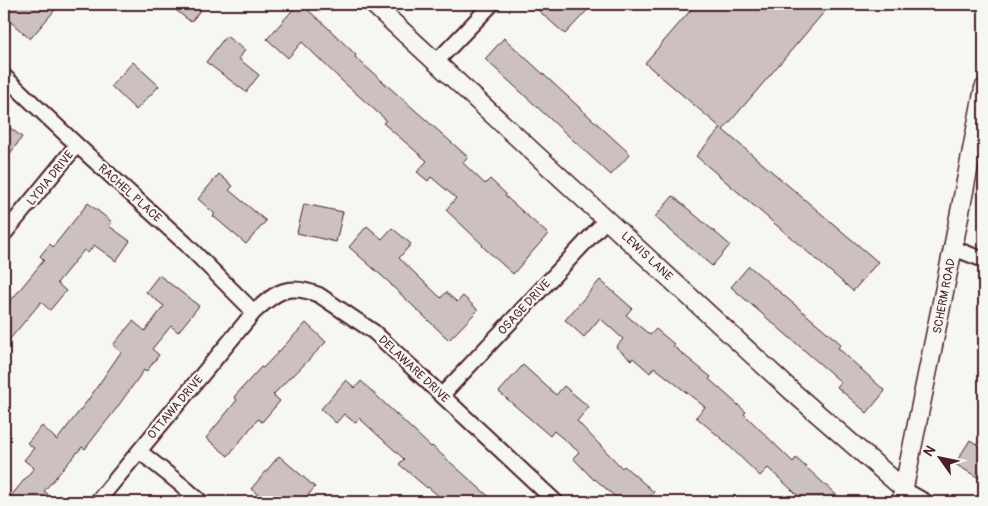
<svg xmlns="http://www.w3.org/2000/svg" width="988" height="506" viewBox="0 0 988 506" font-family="Pangolin,sans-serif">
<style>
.building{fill:#ccc1c0;stroke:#4a1f2b}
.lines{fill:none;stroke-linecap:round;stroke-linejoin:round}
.minor-casing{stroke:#4a1f2b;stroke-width:18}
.tertiary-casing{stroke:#4a1f2b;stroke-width:21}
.minor{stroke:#f6f6f2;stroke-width:14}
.tertiary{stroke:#f6f6f2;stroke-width:18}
.labels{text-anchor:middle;stroke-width:4.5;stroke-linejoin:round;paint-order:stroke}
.street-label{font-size:12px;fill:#4a1f2b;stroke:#f6f6f2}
</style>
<rect width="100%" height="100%" fill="#f6f6f2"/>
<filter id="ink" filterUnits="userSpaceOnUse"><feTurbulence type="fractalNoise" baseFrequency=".02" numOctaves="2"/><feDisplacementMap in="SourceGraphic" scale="10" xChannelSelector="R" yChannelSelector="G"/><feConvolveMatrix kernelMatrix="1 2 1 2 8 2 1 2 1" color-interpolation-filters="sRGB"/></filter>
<g filter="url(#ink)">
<path class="building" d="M4,4H60L30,39L4,16Z
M168,4H205L191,22Z
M298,4H301L326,26L356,55L355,57L468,157L463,163L485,184L490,179L506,194L505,196L548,234L513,274L482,246L483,245L446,210L456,198L431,177L428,181L417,172L427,161L383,123L386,120L341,80L302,42L288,58L267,39Z
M531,4H593L565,34Z
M696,4H831L723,130L878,262L853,291L696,156L721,128L645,63Z
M226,36L245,50L239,59L259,75L246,92L206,62Z
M504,38L630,154L611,175L485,59Z
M133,62L159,86L136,110L111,86Z
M4,123L22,137L4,162Z
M219,174L233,186L229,190L266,221L246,244L213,216L215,214L198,199Z
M673,196L730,245L712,266L655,217Z
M88,203L112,222L109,226L130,241L116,261L94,245L88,253L84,250L57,283L66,291L50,310L41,302L4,346V309L44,260L40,256L50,244L53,247Z
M304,204L343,212L336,242L297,233Z
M367,226L382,239L392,228L411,244L399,258L441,298L446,292L457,302L463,296L478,310L449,340L391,285V284L349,247Z
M749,266L841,344L838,348L885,391L867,413L837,387L841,382L731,287Z
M159,275L199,306L178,332L171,326L152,349L159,355L146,372L144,370L116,409L85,449L82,447L44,491L48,494L42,502H6L34,468L24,460L34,448L27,443L42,426L57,440L88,400L121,352L113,345L133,321L145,331L164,306L146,292Z
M600,280L632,308L626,315L650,335L656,329L674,344L673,346L711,377L709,379L746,412L744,414L793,462L796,458L844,502H805L768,468L760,476L722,439L696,417L705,407L654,367L650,373L633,358L631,360L616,347L623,339L600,318L584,337L565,320Z
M306,323L326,342L293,376L292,375L273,395L280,401L262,422L258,419L228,456L206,438L237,400L234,397L261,367L263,368Z
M523,365L556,395L564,386L589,407L577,421L622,468L624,466L654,492L645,502H621L595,479L594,480L573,458L579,452L554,431L550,436L499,392Z
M346,380L355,388L361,381L431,447L432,446L495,502H446L428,487L427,488L399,464L404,459L359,418L355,423L344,414L336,423L321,409Z
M970,440L984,449V481L955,464Z
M279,456L315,487L302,502H267L251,489Z"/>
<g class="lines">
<defs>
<path id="minor" d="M436,62L492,4
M4,76L77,145L185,243L254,312
M4,234L77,145
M953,248L984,260
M442,395L607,219
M139,451L184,487L201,502
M905,490L926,502
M97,502L254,312C277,291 288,283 319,295L374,332L556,502"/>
<path id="tertiary" d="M373,4L795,394L905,490
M901,502L953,248L984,88"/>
</defs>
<use href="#minor" class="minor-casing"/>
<use href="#tertiary" class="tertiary-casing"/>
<use href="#minor" class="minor"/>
<use href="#tertiary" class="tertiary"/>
</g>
</g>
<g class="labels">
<g class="street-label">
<text transform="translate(50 178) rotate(-51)" y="4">LYDIA DRIVE</text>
<text transform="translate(130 193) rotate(42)" y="4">RACHEL PLACE</text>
<text transform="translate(647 256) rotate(43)" y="4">LEWIS LANE</text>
<text transform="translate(944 296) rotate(-79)" y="4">SCHERM ROAD</text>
<text transform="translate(524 307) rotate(-47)" y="4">OSAGE DRIVE</text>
<text transform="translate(414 369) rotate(43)" y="4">DELAWARE DRIVE</text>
<text transform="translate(175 407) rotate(-50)" y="4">OTTAWA DRIVE</text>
</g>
</g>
<rect width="988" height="506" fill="none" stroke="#f6f6f2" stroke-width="20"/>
<rect x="10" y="10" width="968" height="486" fill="none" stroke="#4a1f2b" stroke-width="2" filter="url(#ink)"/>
<g transform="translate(940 458) rotate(303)" stroke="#f6f6f2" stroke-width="4" paint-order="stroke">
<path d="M0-4L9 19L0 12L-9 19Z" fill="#4a1f2b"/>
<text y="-8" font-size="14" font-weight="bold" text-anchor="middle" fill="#4a1f2b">N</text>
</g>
</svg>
